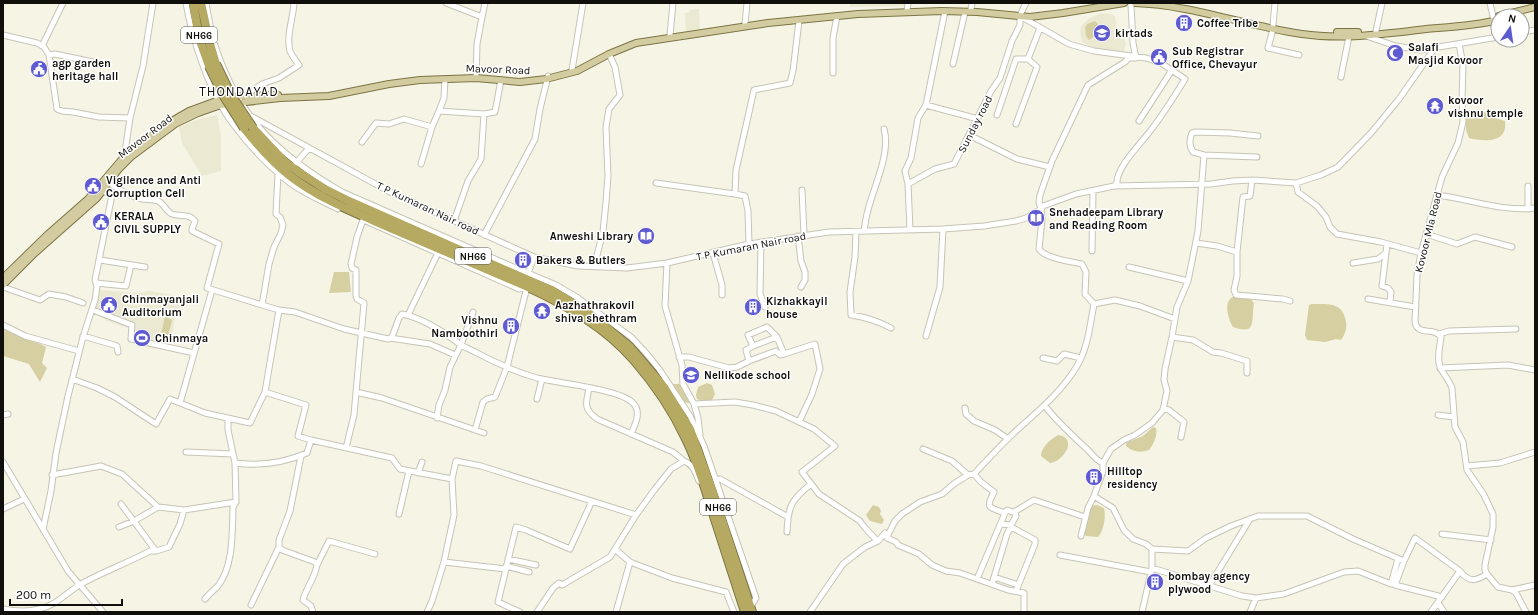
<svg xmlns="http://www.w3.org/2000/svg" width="1538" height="615" viewBox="0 0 1538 615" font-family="Karla,sans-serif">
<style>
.built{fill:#ece9d3}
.green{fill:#d6cfa2}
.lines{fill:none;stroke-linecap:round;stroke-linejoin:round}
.minor-casing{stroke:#c6c4b6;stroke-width:7}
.major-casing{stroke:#7c7444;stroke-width:8}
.highway-casing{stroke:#7c7444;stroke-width:10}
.minor{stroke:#fff;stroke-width:5}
.major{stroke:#d3cca1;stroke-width:6}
.highway{stroke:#b6aa62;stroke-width:8}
.highway-bridge-casing{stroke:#7c7444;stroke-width:10;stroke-linecap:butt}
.highway-bridge{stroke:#b6aa62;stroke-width:8}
.labels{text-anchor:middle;stroke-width:3;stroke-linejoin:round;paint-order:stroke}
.shield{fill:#fff;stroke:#585754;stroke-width:1}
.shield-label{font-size:10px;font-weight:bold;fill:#100f0b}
.poi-label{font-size:11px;font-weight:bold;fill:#100f0b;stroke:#fff;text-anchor:start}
.street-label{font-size:11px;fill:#100f0b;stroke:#fff}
.quarter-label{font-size:13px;letter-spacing:1px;fill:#100f0b;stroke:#fff}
</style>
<rect width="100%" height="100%" fill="#f6f4e5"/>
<path class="built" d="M850,3H911V6L850,7Z
M699,9L700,29L686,31L685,13L690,12V10Z
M1101,13L1111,14L1115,16L1117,28L1123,31L1126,45L1123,53L1094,49L1082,42L1080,32L1081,26L1088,19Z
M217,115L221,136V171L202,176L182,143L179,127L199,119Z
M99,290L140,293L149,291L169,294L182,298L184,301V304L175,315L173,331L169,341L163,346L155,349L136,344L132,331L128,328L107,321L95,312Z"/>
<path class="green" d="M1095,21L1098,24C1097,31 1097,36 1089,40L1086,36L1085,28L1087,24Z
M1470,112H1488L1491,117L1505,121C1508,143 1485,142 1469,138L1466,130V114Z
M334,272H349L351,292L329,293Z
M1236,295H1247L1254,303C1251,319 1258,336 1233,327C1229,321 1224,305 1230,299C1232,297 1234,296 1236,295Z
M1312,304C1329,304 1343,302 1346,322C1347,328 1345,335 1341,340L1336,339L1325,342L1307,340L1305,335L1309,305Z
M165,316L172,320L167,341L162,343L160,339Z
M3,325L46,347L42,363L47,368L40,382L29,364L3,356Z
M707,383L712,385L715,394L712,400L704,402L697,399L696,395L698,387Z
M672,384H682L692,403L678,402Z
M1153,427L1156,428C1158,436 1153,445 1149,450C1141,453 1132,452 1126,446V443L1143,436Z
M1058,435C1079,438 1063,462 1050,463L1041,456C1041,447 1051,439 1058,435Z
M873,505L879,507L881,511L880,514L884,520L882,524L870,521L866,515Z
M1097,505L1104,508C1106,516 1104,531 1098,537L1086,536L1084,533L1090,506Z"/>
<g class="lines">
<defs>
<path id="minor" d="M186,3C192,38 208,87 228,117C245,141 267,165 290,183C305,194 322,201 338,209
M206,3C208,15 210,27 213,39C235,114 276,154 342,192L504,263L505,266
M446,3L482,17L477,44L476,78
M1490,3L1494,21
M971,9L972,3
M907,10L908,3
M945,11L926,105L978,119
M1021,13L1026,3
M482,17L485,3
M745,24L747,3
M1273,25L1275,3
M1273,29L1268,48L1299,55
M1376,31L1382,3
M1522,32L1535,30
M3,35L37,43L44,47L49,55L57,109L62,111L73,112L99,117L130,118
M670,35L673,3
M1366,36L1396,46L1421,50L1498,37
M1459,44L1463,64L1462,101L1463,122L1458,143L1442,177L1421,253L1417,275L1415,322C1418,337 1434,326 1441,337C1440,346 1436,360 1441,369C1444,375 1449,380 1452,388L1455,427L1463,442L1467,470L1484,495L1493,514V527L1485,565V570L1487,574L1498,587L1512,590L1516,593L1526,612
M42,46L63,3
M49,55L55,54L93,62
M953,64L965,12
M572,70L583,3
M833,73V38L837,16
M1341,77L1349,36
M445,79L444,98L439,111L484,114
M245,96L262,84L279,78L299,65C296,61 292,56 290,51C286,36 293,19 294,3
M249,115L390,192L472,229L534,257L578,266L627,268L667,263L749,244L829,232L943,229L984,226L1016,221L1026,218L1041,209L1039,202L1040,195L1052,161L1088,85L1125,62L1129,58H1136L1133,43L1131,5
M997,115L1016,59H1028
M1139,121L1172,70
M1016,124L1037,67L1028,59L1040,28
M973,137L1017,159L1050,167
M362,142L376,123L389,124L404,119L432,127
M1204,155L1257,157
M124,159L130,118L143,66L153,3
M296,163L309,148
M421,164L432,127L439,111
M108,182C118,189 130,197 142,199C148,200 153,199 158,201C164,204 167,212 172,214C180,217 189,213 195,221L192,229V231L219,244L207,288L262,305L269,264L274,247L281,233L283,225L280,217L276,214L278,173
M656,183L735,194
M1296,183L1298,192L1317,206L1326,217L1330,227L1337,234L1381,242L1421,253
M908,184L905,171L911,158L918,118L926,105
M802,190L804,235
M1437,195C1470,199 1501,212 1535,208
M1528,209V186
M366,221L519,289L527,287L507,367L495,397L487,399L483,402L475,430
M454,221L468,181L481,159L484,114L495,112L501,80
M910,230L908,184L935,169L954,164L991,91L1000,78L1012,41L1020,25V16L1069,44L1094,51L1146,58L1161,63L1185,79C1174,97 1161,118 1147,135C1138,146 1116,169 1117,183L1114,186
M864,231C865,224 866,217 868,210C874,186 891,153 884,129
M856,232L855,257L850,292L851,315C865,317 878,321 891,328
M1426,234L1457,244L1475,237L1512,247
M484,235L535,139L540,109L548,76
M798,236L801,261L805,272V280L801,287
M761,242L760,294L765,307
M1196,243L1217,246L1237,252V276L1234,290L1236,295L1283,299L1290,301
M749,244L748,211L745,196L735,194L736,170L754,90L790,83L793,71L799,21
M1387,244L1382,286L1388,288L1391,292L1390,302
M1092,251L1093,191
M1237,252L1243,197L1250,196L1252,180
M713,253L722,285V295
M100,260L145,267
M504,263L556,285L578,298L631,337L646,353L659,369L690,416L704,446L756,598L750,608
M667,263L665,306L682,365L683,384L694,404L698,418L700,436
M1353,263L1378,259L1386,253
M594,267L603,232L606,202L608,176L606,127L609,109L620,95L615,67L609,54
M1129,267L1188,281
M528,273L534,257
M96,283L126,286L131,265
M3,287L40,300L49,294L66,297L83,303
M1368,299L1415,307
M1094,304L1115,300L1140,306L1175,319
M93,310L132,325L131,339L194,353
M279,310L295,312L344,329L388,339L392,337L399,318L402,314C423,318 444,332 461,345C466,348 472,350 477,353C496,363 516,372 537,378C557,383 620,389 633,403C642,412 635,425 631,434
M408,315L437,255
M3,325L25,336L79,351
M1439,334L1449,331L1516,329
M83,336L114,345L117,346L118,352
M926,336L940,287L943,229
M1172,337L1193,340L1213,352L1221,353L1247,361V373
M390,338L430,344L455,355
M753,346L777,337
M784,354L780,355L776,351L749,361L746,350L753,346L748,335L767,327L777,337L784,354L815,344L820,369L812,394L799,422
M679,357H689L729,368L737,367L749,361
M1043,358L1057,361L1064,354L1081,358
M1440,368L1508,365L1535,370
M72,379L97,388L115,397L156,424L170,399L205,413L250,423L265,392
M589,388C586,404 583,408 597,419L673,452L684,461
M356,392L382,398L484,433
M537,399L542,379
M180,403L212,290
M694,404L735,402L753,405L776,411L814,429L835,446L802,472L819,494L860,521C862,525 875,539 878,541
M1045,406C1058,423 1073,436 1089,451C1093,456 1097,461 1103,463
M965,408L966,414L974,421L995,430L1008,439
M1163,409L1169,410L1184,422L1181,437
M3,415L8,414
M1438,415L1454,417
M228,418V430L235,463
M437,418L439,405L445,390L450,367L461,345L473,312
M311,440L392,458L400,469L452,479L456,461L481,466L636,515
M346,448L354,415L364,303L357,299L356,296V270L352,268L351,264L357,237L363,220
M923,449L952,461L968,475L974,474C991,456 1007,438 1026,422C1045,405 1064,388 1077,366C1088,348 1090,325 1094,304L1085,294L1086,272L1082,264C1072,262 1044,258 1039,249L1042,219L1041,209L1043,206L1076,194L1114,186L1211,184L1233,181L1252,180L1296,183L1321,175L1338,167L1371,133L1399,99L1434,49
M186,452L233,454
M301,456L290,511L279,540V547L282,550L315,562L317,565C315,578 306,588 303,600L311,606L313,612
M3,462L68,571L103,612
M1467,466L1500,463L1535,452
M418,473L422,462
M974,474L981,482L994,492C985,509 989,507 1005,513L977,579
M52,475L101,466L122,474L158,507
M716,480L720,479L788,517
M236,502L235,463C259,466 284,463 307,453L311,440L298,436L306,405L265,392L279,310L262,305
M121,504L156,551
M3,509L24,499
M1014,512L1034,500L1085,517
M399,514L409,471
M1001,524L1011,525L1016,516L1015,513L1007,510L1005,513
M119,527L134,521L158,507L184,510L236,502L233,507C232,532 234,565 218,586C214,590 209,594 205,599
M43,529L51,491L56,453L68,396L83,337L95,300L97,286L95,280L112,195L102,191
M787,532C788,506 791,500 811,484
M885,533L887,538L896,542L898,545L919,554L932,565L946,571L960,573L1008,590L1024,593V612
M885,533L888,535L895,521L902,514L920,502L942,494L955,483L968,475
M1442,534L1491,540
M1081,536L1088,508L1094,496
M615,549L630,562L672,578L726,592L734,612
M1152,549L1188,551L1206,538L1231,526L1258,516H1307L1353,539L1404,561L1415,538L1460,571L1431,612
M1060,555L1151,572
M508,559L536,565
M1404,561L1395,585L1442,597
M444,562L506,569
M317,565L329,541L375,554
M506,566L529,572
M1152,568L1242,596L1256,598L1284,594L1344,572L1358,571L1391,584L1398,559
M1460,571C1469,583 1476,581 1487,574
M994,577L1018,585
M992,584L1007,534L1009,530L1013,528L1035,540V544L1016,591
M1209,586L1250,519
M1512,590L1535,585
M1438,603L1444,612
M251,605L279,547
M3,609C14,611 28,612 39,609C56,606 67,592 81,584C103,572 127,563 150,551H156L169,547L180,524L184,510
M427,612L432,601L444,562L454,515L452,479
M520,612L498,602L516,527L526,530L570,549L592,501
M537,612L553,588L559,583L562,585L610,557L636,515L655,489L671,469L684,461C694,465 695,472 699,481L703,483
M616,612L630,562
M810,612L843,564L865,547L878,541L885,533
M1142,612L1152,568V549L1146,544L1133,539L1124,530L1113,508L1094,496L1103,471V463L1111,449L1124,440L1135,435L1152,423L1163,410L1167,391L1164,380L1165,369L1172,337L1177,307L1188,281L1198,231L1204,155L1193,152C1189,146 1189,140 1192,133L1196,132L1230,133L1258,136
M1250,612L1256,598"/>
<path id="major" d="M1135,3C1192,5 1246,26 1302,34C1343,40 1385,34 1426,29C1450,27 1474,26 1498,20
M1499,16L1535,7
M1337,32H1358
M3,278L47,235L88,199L123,158L170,122L189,111L219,100L237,96L278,95
M3,285L35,253L97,198L118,170L132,156L175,124L198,113L221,105L280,98L329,96L389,84L420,80L476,78L520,82L546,79L577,71L609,54L636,43L768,23L858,14L942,11L977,12L1030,17L1063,13L1124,3"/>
<path id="highway" d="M193,3L199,38L209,66
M201,3L210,44L216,64
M244,128C258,146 272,162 290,176C321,200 359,214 395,230C439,249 484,268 528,287C567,305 605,327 634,360C654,383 672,409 685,437C697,460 704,485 712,510C723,544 734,578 745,612
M253,128L285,162L303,175L325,189L349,201L553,291L589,313L630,347L664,387L690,429L711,487L752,612"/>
</defs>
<use href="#minor" class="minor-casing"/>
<use href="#major" class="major-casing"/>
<use href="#highway" class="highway-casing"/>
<use href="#minor" class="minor"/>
<use href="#major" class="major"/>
<use href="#highway" class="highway"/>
<defs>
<path id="highway-bridge" d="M216,64L231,95L253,128
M209,66L222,93L244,128"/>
</defs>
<use href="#highway-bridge" class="highway-bridge-casing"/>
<use href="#highway-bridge" class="highway-bridge"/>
</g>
<defs>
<symbol id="building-disc" viewBox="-11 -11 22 22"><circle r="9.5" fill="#5e5ad2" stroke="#fff"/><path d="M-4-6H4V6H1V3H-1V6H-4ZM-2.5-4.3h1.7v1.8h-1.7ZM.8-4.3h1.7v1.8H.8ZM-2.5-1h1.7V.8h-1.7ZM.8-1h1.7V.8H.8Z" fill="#fff"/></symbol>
<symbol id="school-disc" viewBox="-11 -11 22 22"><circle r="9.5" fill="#5e5ad2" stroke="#fff"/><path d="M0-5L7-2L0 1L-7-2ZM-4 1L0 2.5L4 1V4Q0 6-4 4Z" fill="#fff"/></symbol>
<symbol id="mosque-disc" viewBox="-11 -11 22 22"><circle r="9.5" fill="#5e5ad2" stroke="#fff"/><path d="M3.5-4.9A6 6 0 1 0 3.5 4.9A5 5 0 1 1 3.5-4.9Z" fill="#fff"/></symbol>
<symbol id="civic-disc" viewBox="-11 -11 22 22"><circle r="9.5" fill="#5e5ad2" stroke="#fff"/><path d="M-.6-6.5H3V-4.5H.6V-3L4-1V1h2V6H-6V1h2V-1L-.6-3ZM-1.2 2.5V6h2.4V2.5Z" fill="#fff"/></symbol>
<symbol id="temple-disc" viewBox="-11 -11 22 22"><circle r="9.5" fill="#5e5ad2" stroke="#fff"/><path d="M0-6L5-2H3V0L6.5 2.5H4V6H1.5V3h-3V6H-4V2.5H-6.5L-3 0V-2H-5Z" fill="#fff"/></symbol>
<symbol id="library-disc" viewBox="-11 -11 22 22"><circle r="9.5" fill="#5e5ad2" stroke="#fff"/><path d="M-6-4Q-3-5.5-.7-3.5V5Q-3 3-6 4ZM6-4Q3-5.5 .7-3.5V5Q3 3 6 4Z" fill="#fff"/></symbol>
<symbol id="stadium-disc" viewBox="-11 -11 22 22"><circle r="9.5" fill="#5e5ad2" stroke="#fff"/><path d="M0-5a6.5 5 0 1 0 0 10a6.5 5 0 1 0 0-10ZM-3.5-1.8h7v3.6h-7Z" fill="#fff"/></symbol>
</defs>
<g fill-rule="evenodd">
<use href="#building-disc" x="1174" y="13" width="20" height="20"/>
<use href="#school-disc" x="1092" y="23" width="20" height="20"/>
<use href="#mosque-disc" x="1385" y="43" width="20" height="20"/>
<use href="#civic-disc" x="1149" y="47" width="20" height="20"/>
<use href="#civic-disc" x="29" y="59" width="20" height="20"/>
<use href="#temple-disc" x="1425" y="96" width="20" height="20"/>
<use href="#civic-disc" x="83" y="176" width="20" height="20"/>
<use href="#library-disc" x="1026" y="208" width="20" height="20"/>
<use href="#civic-disc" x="91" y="212" width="20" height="20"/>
<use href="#library-disc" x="636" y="226" width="20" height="20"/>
<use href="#building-disc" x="513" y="250" width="20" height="20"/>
<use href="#civic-disc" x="99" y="295" width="20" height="20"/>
<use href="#building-disc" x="743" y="297" width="20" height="20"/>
<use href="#temple-disc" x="532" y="301" width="20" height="20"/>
<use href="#building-disc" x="501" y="316" width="20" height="20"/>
<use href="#stadium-disc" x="132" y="328" width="20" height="20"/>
<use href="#school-disc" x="681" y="365" width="20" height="20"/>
<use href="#building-disc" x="1084" y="467" width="20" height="20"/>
<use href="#building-disc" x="1145" y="572" width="20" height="20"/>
</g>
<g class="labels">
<g class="shield">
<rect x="181" y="27" width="36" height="16" rx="3"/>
<rect x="455" y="248" width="36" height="16" rx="3"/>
<rect x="700" y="499" width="36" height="16" rx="3"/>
</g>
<g class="shield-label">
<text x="199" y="39">NH66</text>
<text x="473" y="260">NH66</text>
<text x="718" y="511">NH66</text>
</g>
<g class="poi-label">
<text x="1197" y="27">Coffee Tribe</text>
<text x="1115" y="37">kirtads</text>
<text x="1408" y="51">Salafi<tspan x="1408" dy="13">Masjid Kovoor</tspan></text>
<text x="1172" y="55">Sub Registrar<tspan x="1172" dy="13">Office, Chevayur</tspan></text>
<text x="52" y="67">agp garden<tspan x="52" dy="13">heritage hall</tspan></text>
<text x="1448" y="104">kovoor<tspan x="1448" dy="13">vishnu temple</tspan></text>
<text x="106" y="184">Vigilence and Anti<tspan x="106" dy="13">Corruption Cell</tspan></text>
<text x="1049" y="216">Snehadeepam Library<tspan x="1049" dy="13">and Reading Room</tspan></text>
<text x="114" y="220">KERALA<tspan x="114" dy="13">CIVIL SUPPLY</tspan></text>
<text x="633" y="240" text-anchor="end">Anweshi Library</text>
<text x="536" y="264">Bakers &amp; Butlers</text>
<text x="122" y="303">Chinmayanjali<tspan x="122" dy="13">Auditorium</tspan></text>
<text x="766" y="305">Kizhakkayil<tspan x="766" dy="13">house</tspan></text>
<text x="555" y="309">Aazhathrakovil<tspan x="555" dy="13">shiva shethram</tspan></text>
<text x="498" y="324" text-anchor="end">Vishnu<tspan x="498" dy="13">Namboothiri</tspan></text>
<text x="155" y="342">Chinmaya</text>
<text x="704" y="379">Nellikode school</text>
<text x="1107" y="475">Hilltop<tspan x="1107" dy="13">residency</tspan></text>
<text x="1168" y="580">bombay agency<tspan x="1168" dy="13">plywood</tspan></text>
</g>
<g class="street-label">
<text transform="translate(498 69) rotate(2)" y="4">Mavoor Road</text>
<text transform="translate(975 124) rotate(-63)" y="4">Sunday road</text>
<text transform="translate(145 136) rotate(-37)" y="4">Mavoor Road</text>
<text transform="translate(428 208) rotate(25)" y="4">T P Kumaran Nair road</text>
<text transform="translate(1428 232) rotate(-76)" y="4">Kovoor Mla Road</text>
<text transform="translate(751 246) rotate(-11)" y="4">T P Kumaran Nair road</text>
</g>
<g class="quarter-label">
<text x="239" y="96">THONDAYAD</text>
</g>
</g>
<rect width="1538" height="615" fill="none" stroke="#100f0b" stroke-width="8"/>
<g transform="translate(1510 28) rotate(13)"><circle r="19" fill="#ffffff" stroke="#9f9f9d"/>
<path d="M0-3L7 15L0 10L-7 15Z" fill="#5e5ad2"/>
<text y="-6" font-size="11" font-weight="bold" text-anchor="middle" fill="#100f0b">N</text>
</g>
<path d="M10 599v6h112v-6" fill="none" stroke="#100f0b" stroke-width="2"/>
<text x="16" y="599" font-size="12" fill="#100f0b" stroke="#ffffff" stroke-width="3" paint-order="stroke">200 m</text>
</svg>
